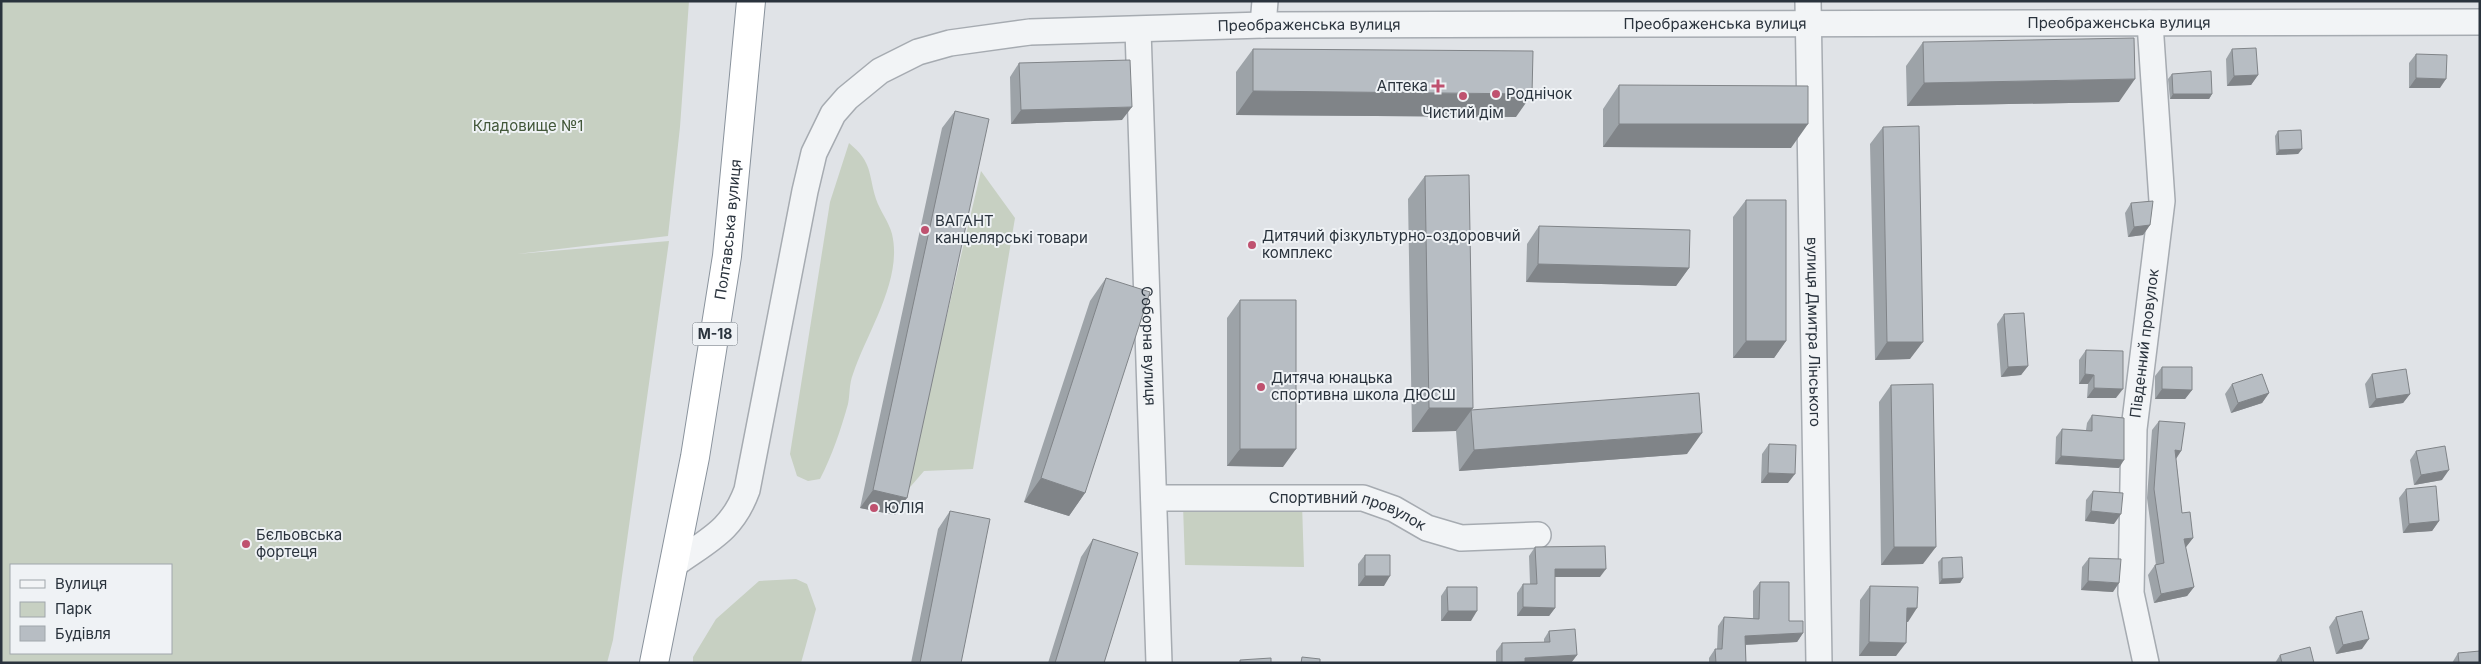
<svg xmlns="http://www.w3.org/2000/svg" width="2481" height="664" viewBox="0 0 2481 664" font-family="Inter,sans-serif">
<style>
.green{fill:#c7d0c2;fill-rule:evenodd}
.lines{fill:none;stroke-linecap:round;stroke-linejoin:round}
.minor-casing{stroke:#a6abb1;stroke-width:28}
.highway-casing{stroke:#89929c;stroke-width:30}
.minor{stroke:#f2f4f6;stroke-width:25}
.highway{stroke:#fff;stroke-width:28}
.wall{fill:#9da3a8}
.shaded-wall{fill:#808488}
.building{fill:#b7bdc3;stroke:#808488}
.poi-dot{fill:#bf516f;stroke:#eff2f5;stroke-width:2}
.labels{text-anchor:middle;stroke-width:4;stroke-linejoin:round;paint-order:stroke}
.shield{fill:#eff2f5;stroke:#656c74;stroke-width:1}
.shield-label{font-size:14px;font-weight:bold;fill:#2a333d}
.street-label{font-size:15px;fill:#2a333d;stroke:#eff2f5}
.poi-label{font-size:15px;fill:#2a333d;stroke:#eff2f5;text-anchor:start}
.park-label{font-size:15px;fill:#425739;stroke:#eff2f5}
</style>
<rect width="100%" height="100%" fill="#e0e3e7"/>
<path class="green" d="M1,1H689L680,127L668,236L517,254L669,241L613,640L607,663H1ZM171,565V653H11V565Z
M849,143C873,163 868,173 876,199C880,211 889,222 892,234C903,280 867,332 853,374C849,384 850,394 848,404C841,429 832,456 820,479L808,481L797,476L790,454L830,202Z
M981,171L1015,218L973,469L924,471L905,493Z
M1302,503L1304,567L1185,565L1183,505Z
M796,579L807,584L816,609L801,663H693V657L716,619L759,581Z"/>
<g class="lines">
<defs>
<g id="minor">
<path id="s1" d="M1808,1L1819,663"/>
<path d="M1263,25L1265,1"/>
<path id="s2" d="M1138,30L1159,663"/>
<path id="s3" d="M1154,498H1363L1394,509L1427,528L1461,538L1538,535"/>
<path id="s4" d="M675,564C708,540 732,531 747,490L805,191L814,153L833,114L847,98L880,71L918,52L950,43L1030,32L1263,25L2480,22"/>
<path id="s5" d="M2146,663L2131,593L2134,429L2162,201L2150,23"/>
</g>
<g id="highway">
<path id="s6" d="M654,663L695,457L727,256L751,1"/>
</g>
</defs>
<use href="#minor" class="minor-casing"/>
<use href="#highway" class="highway-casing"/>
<use href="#minor" class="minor"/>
<use href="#highway" class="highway"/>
</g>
<path class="wall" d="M1923,42L2119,102L1907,106L1906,66Z
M1253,49L1516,117L1236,115V72Z
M2232,49L2258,75L2251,85L2227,86L2226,59Z
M2416,54L2440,88H2409V63Z
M1019,63L1122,120L1011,124L1010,77Z
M2172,74L2212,94L2209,99H2170L2168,79Z
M1619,85L1791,148L1603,147V109Z
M955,111L895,515L860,508L942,128Z
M1883,127L1910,359L1875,360L1870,144Z
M2278,131L2302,149L2298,154L2276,155L2275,136Z
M1425,176L1473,408L1471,410L1687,454L1459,471L1456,431L1412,432L1408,199Z
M1746,200L1786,341L1774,358H1733V217Z
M2131,203L2150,225L2143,235L2128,237L2125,213Z
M1539,226L1689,268L1676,286L1526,282L1527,244Z
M1106,278L1085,493L1069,516L1024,502L1090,301Z
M1240,300L1283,467L1227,466V318Z
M2004,314L2028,366L2021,375L2001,377L1997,324Z
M2086,350L2116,398H2087L2088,384H2079V360Z
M2162,367L2192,390L2185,399H2155V376Z
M2372,374L2410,394L2403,403L2369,408L2365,384Z
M2232,384L2269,393L2262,403L2231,413L2225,394Z
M1891,385L1923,564L1881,565L1879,402Z
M2092,415L2119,468L2055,464L2056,437L2062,429L2086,430L2087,423Z
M2159,421L2181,451L2176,459L2182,513L2193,538L2186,547H2185L2194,587L2187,596L2154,603L2148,575L2155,565H2156L2147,498L2152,430Z
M1769,444L1788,483H1761L1762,454Z
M2416,451L2442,480L2414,485L2410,460Z
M2406,489L2439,521L2432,531L2403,533L2399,498Z
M2093,491L2114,524L2085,521L2086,500Z
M950,511L961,663H911L938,529Z
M1093,539L1104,663H1048L1081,557Z
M1535,547L1600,577H1555V608L1549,616H1517V593L1523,584H1530L1529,556Z
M1365,555L1384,586H1358V564Z
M1942,558L1963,578L1960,583L1939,584L1938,562Z
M2089,558L2113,592L2081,590L2082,567Z
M1760,582L1789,621L1803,633L1797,642L1746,645V663H1709V658L1715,649H1717L1718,626L1724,617L1753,619V591Z
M1870,586L1908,622H1906L1896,656H1859L1860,600Z
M1447,587L1471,621H1441V596Z
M2336,617L2362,649L2336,654L2329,627Z
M1549,631L1577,655L1571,663H1496V651L1502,643L1544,642V639Z
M2458,653L2480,663H2452Z
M2280,655L2314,663H2275Z"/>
<path class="shaded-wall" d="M2258,75L2251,85L2227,86L2234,76Z
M2416,78L2446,79L2440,88H2409Z
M2135,79L2119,102L1907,106L1924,83Z
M1253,91L1532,94L1516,117L1236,115Z
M2173,94H2212L2209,99H2170Z
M1132,107L1122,120L1011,124L1021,110Z
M1619,124H1808L1791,148L1603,147Z
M2302,149L2298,154L2276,155L2279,150Z
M2150,225L2143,235L2128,237L2134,227Z
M1538,264L1689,268L1676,286L1526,282Z
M1746,341H1786L1774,358H1733Z
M1887,342H1923L1910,359L1875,360Z
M2028,366L2021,375L2001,377L2008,367Z
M2085,374L2094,375L2088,384H2079Z
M2094,388L2123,389L2116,398H2087Z
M2162,389L2192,390L2185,399H2155Z
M2269,393L2262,403L2231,413L2238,403Z
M2410,394L2403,403L2369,408L2376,399Z
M1429,408H1473L1456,431L1412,432Z
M1702,433L1687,454L1459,471L1474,450Z
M1240,449H1296L1283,467L1227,466Z
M2175,450L2181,451L2175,460Z
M2061,456L2124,460L2119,468L2055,464Z
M2449,470L2442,480L2414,485L2421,475Z
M1768,473L1795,474L1788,483H1761Z
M1041,478L1085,493L1069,516L1024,502Z
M873,490L907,498L895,515L860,508Z
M2091,511L2121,514L2114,524L2085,521Z
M2439,521L2432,531L2403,533L2409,524Z
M2193,538L2186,547L2177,548L2184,539Z
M1894,547H1936L1923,564L1881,565Z
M1555,569H1606L1600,577H1549Z
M1365,576H1390L1384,586H1358Z
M1963,578L1960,583L1939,584L1942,579Z
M2088,581L2119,583L2113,592L2081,590Z
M2194,587L2187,596L2154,603L2161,594Z
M1523,607L1555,608L1549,616H1517Z
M1907,608H1917L1908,622L1897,621Z
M1448,611H1477L1471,621H1441Z
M1803,633L1797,642L1739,645L1745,636Z
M2369,639L2362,649L2336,654L2343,645Z
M1869,642L1906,643L1896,656H1859Z
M1577,655L1571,663H1502L1525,658Z"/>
<path class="building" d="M2134,38L2135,79L1924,83L1923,42Z
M2256,48L2258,75L2234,76L2232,49Z
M1253,49L1533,51L1532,94L1253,91Z
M2416,54L2447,55L2446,79L2416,78Z
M1130,60L1132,107L1021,110L1019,63Z
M2211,71L2212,94H2173L2172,74Z
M1619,85L1808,86V124H1619Z
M955,111L989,119L907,498L873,490Z
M1919,126L1923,342H1887L1883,127Z
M2301,130L2302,149L2279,150L2278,131Z
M1469,175L1473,408H1429L1425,176Z
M1746,200H1786V341H1746Z
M2153,201L2150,225L2134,227L2131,203Z
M1539,226L1690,230L1689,268L1538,264Z
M1106,278L1150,292L1085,493L1041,478Z
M1240,300H1296V449H1240Z
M2024,313L2028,366L2008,367L2004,314Z
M2086,350L2123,351V389L2094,388V375L2085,374Z
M2162,367H2192V390L2162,389Z
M2406,369L2410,394L2376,399L2372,374Z
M2262,374L2269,393L2238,403L2232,384Z
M1933,384L1936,547H1894L1891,385Z
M1699,393L1702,433L1474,450L1471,410Z
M2092,415L2124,418V460L2061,456L2062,429L2092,431Z
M2159,421L2185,423L2181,451L2175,450L2182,513L2190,512L2193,538L2184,539L2194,587L2161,594L2155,565L2164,563L2154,489Z
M1769,444L1796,445L1795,474L1768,473Z
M2445,446L2449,470L2421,475L2416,451Z
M2436,486L2439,521L2409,524L2406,489Z
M2093,491L2123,493L2121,514L2091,511Z
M950,511L990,519L961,663H920Z
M1093,539L1138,553L1104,663H1055Z
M1605,546L1606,569H1555V608L1523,607V584H1537L1535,547Z
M1365,555H1390V576H1365Z
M1962,557L1963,578L1942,579V558Z
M2089,558L2121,559L2119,583L2088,581Z
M1760,582H1789V621H1803V633L1745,636L1746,663H1716L1715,649H1722L1724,617L1759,619Z
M1870,586L1918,587L1917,608H1907L1906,643L1869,642Z
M1447,587H1477V611H1448Z
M2362,611L2369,639L2343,645L2336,617Z
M1575,629L1577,655L1525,658V662L1502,663V643L1550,642L1549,631Z
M2310,647L2314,663H2282L2280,655Z
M2480,651V663H2459L2458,653Z
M1302,657L1320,659V663H1301Z
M1271,658V663H1240V660Z"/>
<g class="poi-dot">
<path d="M1435.5 78.5h5v5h5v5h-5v5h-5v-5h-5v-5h5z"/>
<circle cx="1496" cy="94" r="5"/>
<circle cx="1463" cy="96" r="5"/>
<circle cx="925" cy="230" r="5"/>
<circle cx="1252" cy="245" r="5"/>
<circle cx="1261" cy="387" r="5"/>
<circle cx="874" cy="508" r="5"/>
<circle cx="246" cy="544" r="5"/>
</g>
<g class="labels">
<rect class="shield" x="692.5" y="322.5" width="45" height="23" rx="4"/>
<g class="shield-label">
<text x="715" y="339">М-18</text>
</g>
<g class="street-label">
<text dy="5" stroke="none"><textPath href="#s4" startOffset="1398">Преображенська вулиця</textPath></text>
<text dy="5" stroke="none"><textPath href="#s4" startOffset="1802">Преображенська вулиця</textPath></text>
<text dy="5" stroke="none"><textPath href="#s4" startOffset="992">Преображенська вулиця</textPath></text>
<text dy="5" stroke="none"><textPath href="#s6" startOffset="440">Полтавська вулиця</textPath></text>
<text dy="5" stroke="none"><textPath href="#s1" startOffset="331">вулиця Дмитра Лінського</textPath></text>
<text dy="5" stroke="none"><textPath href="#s5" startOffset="322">Південний провулок</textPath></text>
<text dy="5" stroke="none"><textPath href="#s2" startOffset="316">Соборна вулиця</textPath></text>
<text dy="5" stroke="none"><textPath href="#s3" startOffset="196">Спортивний провулок</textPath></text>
</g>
<g class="poi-label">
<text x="1428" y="91" text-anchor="end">Аптека</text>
<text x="1506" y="99">Роднічок</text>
<text x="1463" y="118" text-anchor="middle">Чистий дім</text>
<text x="935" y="226">ВАГАНТ<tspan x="935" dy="17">канцелярські товари</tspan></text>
<text x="1262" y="241">Дитячий фізкультурно-оздоровчий<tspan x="1262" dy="17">комплекс</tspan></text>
<text x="1271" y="383">Дитяча юнацька<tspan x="1271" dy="17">спортивна школа ДЮСШ</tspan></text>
<text x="884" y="513">ЮЛІЯ</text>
<text x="256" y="540">Бєльовська<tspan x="256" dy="17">фортеця</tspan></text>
</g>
<g class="park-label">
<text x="528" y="131">Кладовище №1</text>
</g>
</g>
<rect width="2481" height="664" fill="none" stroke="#2a333d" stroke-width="5"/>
<rect x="10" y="564" width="162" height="90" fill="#eff2f5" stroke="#a0a6ab"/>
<rect x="20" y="580" width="25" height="8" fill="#f2f4f6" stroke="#a0a6ab"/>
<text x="55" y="589" font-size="15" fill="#2a333d">Вулиця</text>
<rect x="20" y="602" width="25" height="15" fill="#c7d0c2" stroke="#a0a6ab"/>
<text x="55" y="614" font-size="15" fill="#2a333d">Парк</text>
<rect x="20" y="626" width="25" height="15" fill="#b7bdc3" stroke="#a0a6ab"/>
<text x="55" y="639" font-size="15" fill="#2a333d">Будівля</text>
</svg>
